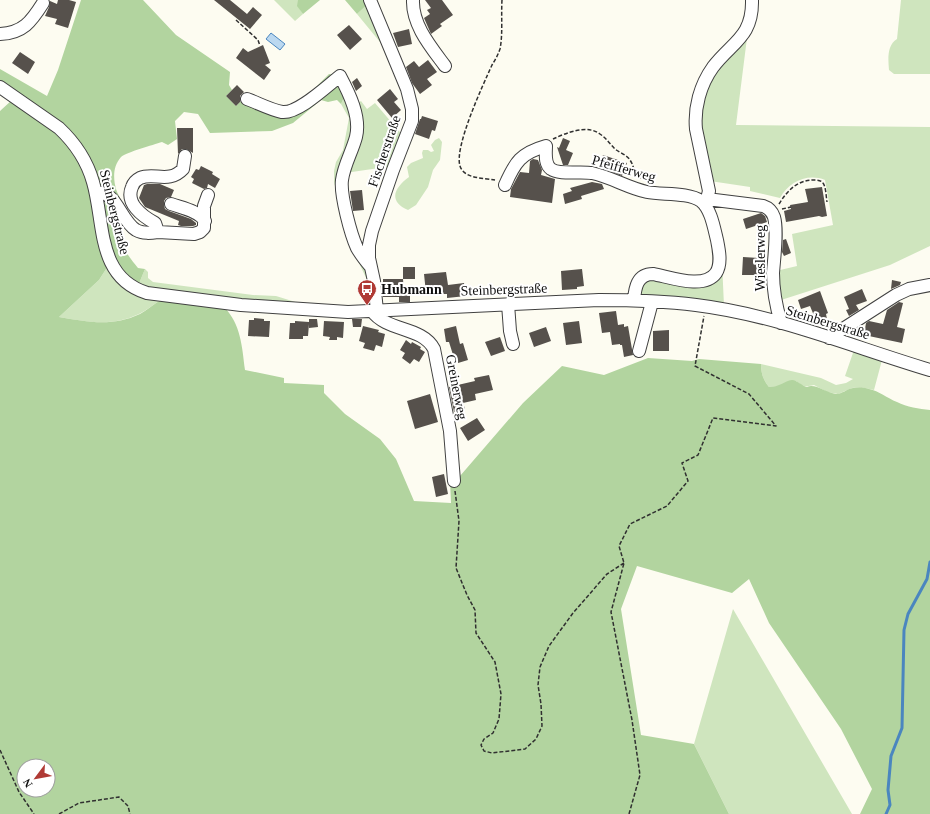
<svg xmlns="http://www.w3.org/2000/svg" width="930" height="814" viewBox="0 0 930 814" font-family="Georgia,serif">
<style>
.green{fill:#cfe5be}
.forest{fill:#b2d49f;fill-rule:evenodd}
.water{fill:#bbd8f0;stroke:#4a86bf}
.lines{fill:none;stroke-linecap:round;stroke-linejoin:round}
.stream{stroke:#4a86bf;stroke-width:3}
.building{fill:#56514c}
.minor-casing{stroke:#414141;stroke-width:14}
.path{stroke:#303030;stroke-width:1.5;stroke-dasharray:4 2;stroke-linecap:butt}
.minor{stroke:#fff;stroke-width:12}
.labels{text-anchor:middle;stroke-width:4;stroke-linejoin:round;paint-order:stroke}
.street-label{font-size:14px;fill:#0e0e0e;stroke:#fff}
.poi-label{font-size:14px;font-weight:bold;fill:#0e0e0e;stroke:#fff;text-anchor:start}
</style>
<rect width="100%" height="100%" fill="#fdfcf1"/>
<path class="green" d="M274,0H298V6L303,14L295,21Z
M901,0H930V74H894L889,70C888,59 887,45 897,39Z
M369,3L389,53L357,14Z
M748,30L736,125L930,127V246L890,265L778,301L776,271L797,266L792,234L833,225L825,180C807,173 789,182 780,198L750,191V187L710,181L700,140L704,88Z
M346,93L355,120L340,175L373,295L369,306V290L368,282L350,244L334,182V171L336,162L343,150L349,118L341,104Z
M361,101L367,109L375,103L404,137L391,169L386,167L345,173L355,105Z
M439,138L442,142L440,160L433,170L428,187L416,205L408,210C388,201 394,188 409,177L407,167L411,163L423,158L422,153L423,150H428L431,152L434,151L431,145L435,140Z
M722,262L724,306L640,296L638,288L646,277L693,285Z
M108,266L161,300C154,304 147,310 139,314C111,327 88,322 59,317L99,280Z
M145,269L148,272V278L153,282L253,295L276,296L305,305L241,301L138,286Z
M854,350L882,360L874,390L860,387L852,388L838,394L827,392L814,385C806,387 803,387 796,381C788,383 777,388 769,387C763,380 761,373 761,364L821,378L836,385L846,383L853,379L845,376Z
M733,609L852,814H729L694,744Z"/>
<path class="forest" d="M81,0H143L176,35L230,72L229,85L232,90L226,96L236,106L244,98L281,112L308,95L329,74L337,75L346,93L341,104L337,100L328,102L321,100L293,123L272,131L210,133L198,114L184,112L175,121L177,139L168,145L162,142C153,145 127,152 121,157C113,166 113,178 116,189C117,193 120,197 121,201C123,212 118,213 116,221C114,237 128,256 138,268L145,269L138,286L115,262L92,164L0,82V69L47,96L58,70Z
M298,0H320L303,14L297,6Z
M345,0H368L369,3L357,14Z
M12,100L57,131L84,168L108,266L99,280L59,317C88,322 112,327 140,314C147,310 154,304 161,300L224,307C241,324 242,347 245,370L284,378V383L324,385V393L345,414L380,439L396,459L414,501L451,503L450,481L460,476L523,403L562,366L604,375L648,358L692,361L699,359L761,364C761,373 763,380 769,387C778,388 784,381 792,380C797,380 802,386 807,387C815,383 826,393 836,394C842,394 847,389 853,388C858,387 863,387 869,389C879,391 887,398 897,402C907,407 919,409 930,410V814H860L872,789L841,729L769,623L749,579L732,593L637,566L621,609L641,735L694,744L729,814H0V111ZM24,766H48V790H24Z"/>
<path class="water" d="M271,33L285,44L280,50L266,39Z"/>
<g class="lines">
<path class="stream" d="M886,814L890,805L888,790L891,756L902,728L904,630L908,614L927,579L930,562"/>
</g>
<path class="building" d="M58,0H69L76,2L68,28L55,24L57,19L45,16L49,7L50,1L57,4Z
M214,0H230L247,14L253,7L262,15L250,29Z
M425,0H442L453,15L440,24L442,26L431,34L424,18L430,14L427,10L431,8Z
M349,25L362,39L350,50L337,35Z
M409,29L412,44L398,47L393,33Z
M263,45L270,63L265,65L271,70L264,80L236,58L243,48L248,52Z
M20,52L35,62L28,74L12,63Z
M428,60L437,72L427,79L432,85L420,94L412,83L406,67L414,61L419,67Z
M357,78L362,86L356,91L352,82Z
M237,85L244,92L240,96V102L236,106L226,96Z
M390,89L398,99L394,102L401,110L392,118L377,100Z
M422,116L438,121L435,131L432,130L429,139L415,134L420,119H421Z
M177,128H193V153L186,149H182L178,154Z
M563,138L570,141L566,150L573,153L568,165H563L557,147L559,148Z
M603,155L627,163L622,176L599,167Z
M533,159L538,160L542,170L541,175L555,179L552,203L510,197L511,189L519,174L520,172L529,173L530,161Z
M201,166L213,172L212,174L220,179L215,188L208,184L207,188L204,189L192,183L194,179L191,177L196,169L199,170Z
M592,182L602,184L604,189L581,196L582,199L565,204L563,194L572,191L570,188Z
M147,184H160L174,190L171,197L166,198L164,201V205L165,209L169,211L191,219L196,223V225L193,226H181L178,225L179,221L145,207L139,198L144,185Z
M822,187L827,216L822,217L819,216L786,222L784,211L791,209L790,205L808,202L805,189Z
M362,190L364,210L353,211L350,191Z
M761,213L765,216L767,222L746,229L743,219Z
M786,239L791,253L784,256L782,252L783,240Z
M743,257L759,258L758,275H742Z
M403,267H415V279H403Z
M582,269L584,286L577,287V289L562,290L561,271Z
M446,272L448,285L464,283L466,296L447,298V294H438V292L426,293L424,274Z
M383,279H403L404,295H410V302H399V297H383Z
M892,280L901,282L900,285L891,289Z
M862,289L867,301L856,305L859,310L849,316L846,310L849,309L844,297Z
M820,291L828,313L826,314L827,319L817,323L810,306L801,309L798,300Z
M899,302L903,303L897,327L905,329L902,343L864,335L866,323L869,321L883,324L887,310Z
M616,311L618,325L624,324V327L628,326L633,355L624,357L622,345H620V344L612,345L610,332L602,333L599,313Z
M254,318L264,319V321H270L269,337L248,336L249,320H254Z
M309,319H317L318,327L309,328V324L308,336H303V339H289L290,323H295V321L309,322Z
M352,319H362L361,327H353Z
M324,321L344,322L343,338L337,337V340H329L330,337L323,336Z
M579,321L582,343L566,345L563,323Z
M363,326L379,330L378,332L385,334L382,347L376,345L374,351L363,348L365,343L359,341Z
M456,326L460,344L463,343L468,360L458,363L456,358H454L449,342H446L444,329Z
M546,327L551,341L534,347L529,333Z
M669,330V351H653V331Z
M500,337L505,351L491,356L485,342Z
M406,340L411,344L412,342L421,347L420,349L425,352L419,362L414,359L410,364L402,358L405,353L400,350Z
M489,375L493,390L475,394L476,400L463,403L465,409L454,412L449,387L475,381L474,378Z
M430,394L438,422L415,429L407,401Z
M477,418L485,430L468,441L460,428Z
M444,474L448,494L436,497L432,477Z"/>
<g class="lines">
<defs>
<path id="minor" d="M370,0L407,89L412,109V121L393,170L372,231L369,245V258L374,281L377,311
M413,0C412,25 431,47 445,66
M0,34C23,33 31,22 43,3
M0,87L59,128C75,143 87,161 93,182C105,223 96,277 147,293L241,305L348,312L599,300C631,300 664,301 696,305C777,315 853,347 930,370
M247,99C258,103 271,110 282,112C298,114 327,86 340,76C349,93 361,117 356,137C352,152 344,165 342,180C340,195 351,235 357,248C361,255 365,260 370,266
M185,156L183,169C169,184 154,172 140,178C136,180 133,184 132,187C125,203 142,216 155,223L158,232L194,234L200,232L204,228V206L208,195
M505,185C515,162 521,153 546,146C546,153 544,164 551,169C559,175 581,171 592,173C611,177 628,188 647,192C662,195 688,192 701,201C711,209 714,228 717,240C719,250 722,264 716,273C704,290 670,277 653,274C637,274 635,288 634,300
M96,193C116,189 120,220 136,230C143,234 151,233 158,232
M707,199L763,206C769,208 772,211 774,217C778,231 774,258 773,273C773,290 776,306 781,323
M703,203L707,199L709,191L696,129C694,108 700,85 713,67C732,42 753,37 752,0
M171,204C182,208 199,211 205,221
M508,304L510,331L513,344
M372,311C387,332 422,326 434,349L450,431L454,481
M829,338L896,295L909,289L930,285
M639,351L652,302"/>
</defs>
<use href="#minor" class="minor-casing"/>
<path class="path" d="M236,20L258,40L260,46
M553,139C566,133 587,124 600,134C606,138 610,144 615,149C620,153 627,155 630,160C636,169 631,173 643,179
M495,180C484,178 464,179 460,166C454,147 483,85 492,65C495,60 498,55 500,49C503,34 501,16 502,0
M779,204C787,191 797,180 814,180C817,180 821,180 823,183C826,187 826,196 827,202
M782,209L791,207
M455,491L459,521L456,568L467,595L475,610L476,633L495,662L501,694L499,719L493,733L484,739L481,745L484,751L492,753L525,749L536,739L542,726L541,704L538,685L540,667L549,646L573,613L607,574L624,563
M0,750L19,792L34,814
M59,814L79,803L119,797L128,806L130,814
M629,814L640,775L632,720L611,612L624,563L619,546L630,524L667,506L688,481L682,463L698,455L713,418L776,426L749,394L695,366L704,316"/>
<use href="#minor" class="minor"/>
</g>
<defs>
<symbol id="bus-pin" viewBox="-11 -11 22 30"><path d="M0 17L-7.5 6A9.5 9.5 0 1 1 7.5 6Z" fill="#b03a35" stroke="#fff"/><path d="M-5-6H5V4H4V6H2V4H-2V6H-4V4H-5ZM-3.5-4V0h7V-4ZM-3.5 1.2v1.5H-2V1.2ZM2 1.2v1.5H3.5V1.2Z" fill="#fff"/></symbol>
</defs>
<g fill-rule="evenodd">
<use href="#bus-pin" x="356" y="278" width="22" height="30"/>
</g>
<g class="labels">
<g class="street-label">
<text transform="translate(384 151) rotate(-71)" y="5">Fischerstraße</text>
<text transform="translate(624 168) rotate(16)" y="5">Pfeifferweg</text>
<text transform="translate(115 212) rotate(76)" y="5">Steinbergstraße</text>
<text transform="translate(760 258) rotate(-90)" y="5">Wieslerweg</text>
<text transform="translate(504 289) rotate(-2)" y="5">Steinbergstraße</text>
<text transform="translate(828 322) rotate(17)" y="5">Steinbergstraße</text>
<text transform="translate(457 387) rotate(79)" y="5">Greinerweg</text>
</g>
<g class="poi-label">
<text x="381" y="294">Hubmann</text>
</g>
</g>
<g transform="translate(36 778) rotate(238)"><circle r="19" fill="#ffffff" stroke="#9f9f9f"/>
<path d="M0-3L7 15L0 10L-7 15Z" fill="#b03a35"/>
<text y="-6" font-size="11" font-weight="bold" text-anchor="middle" fill="#0e0e0e">N</text>
</g>
</svg>
